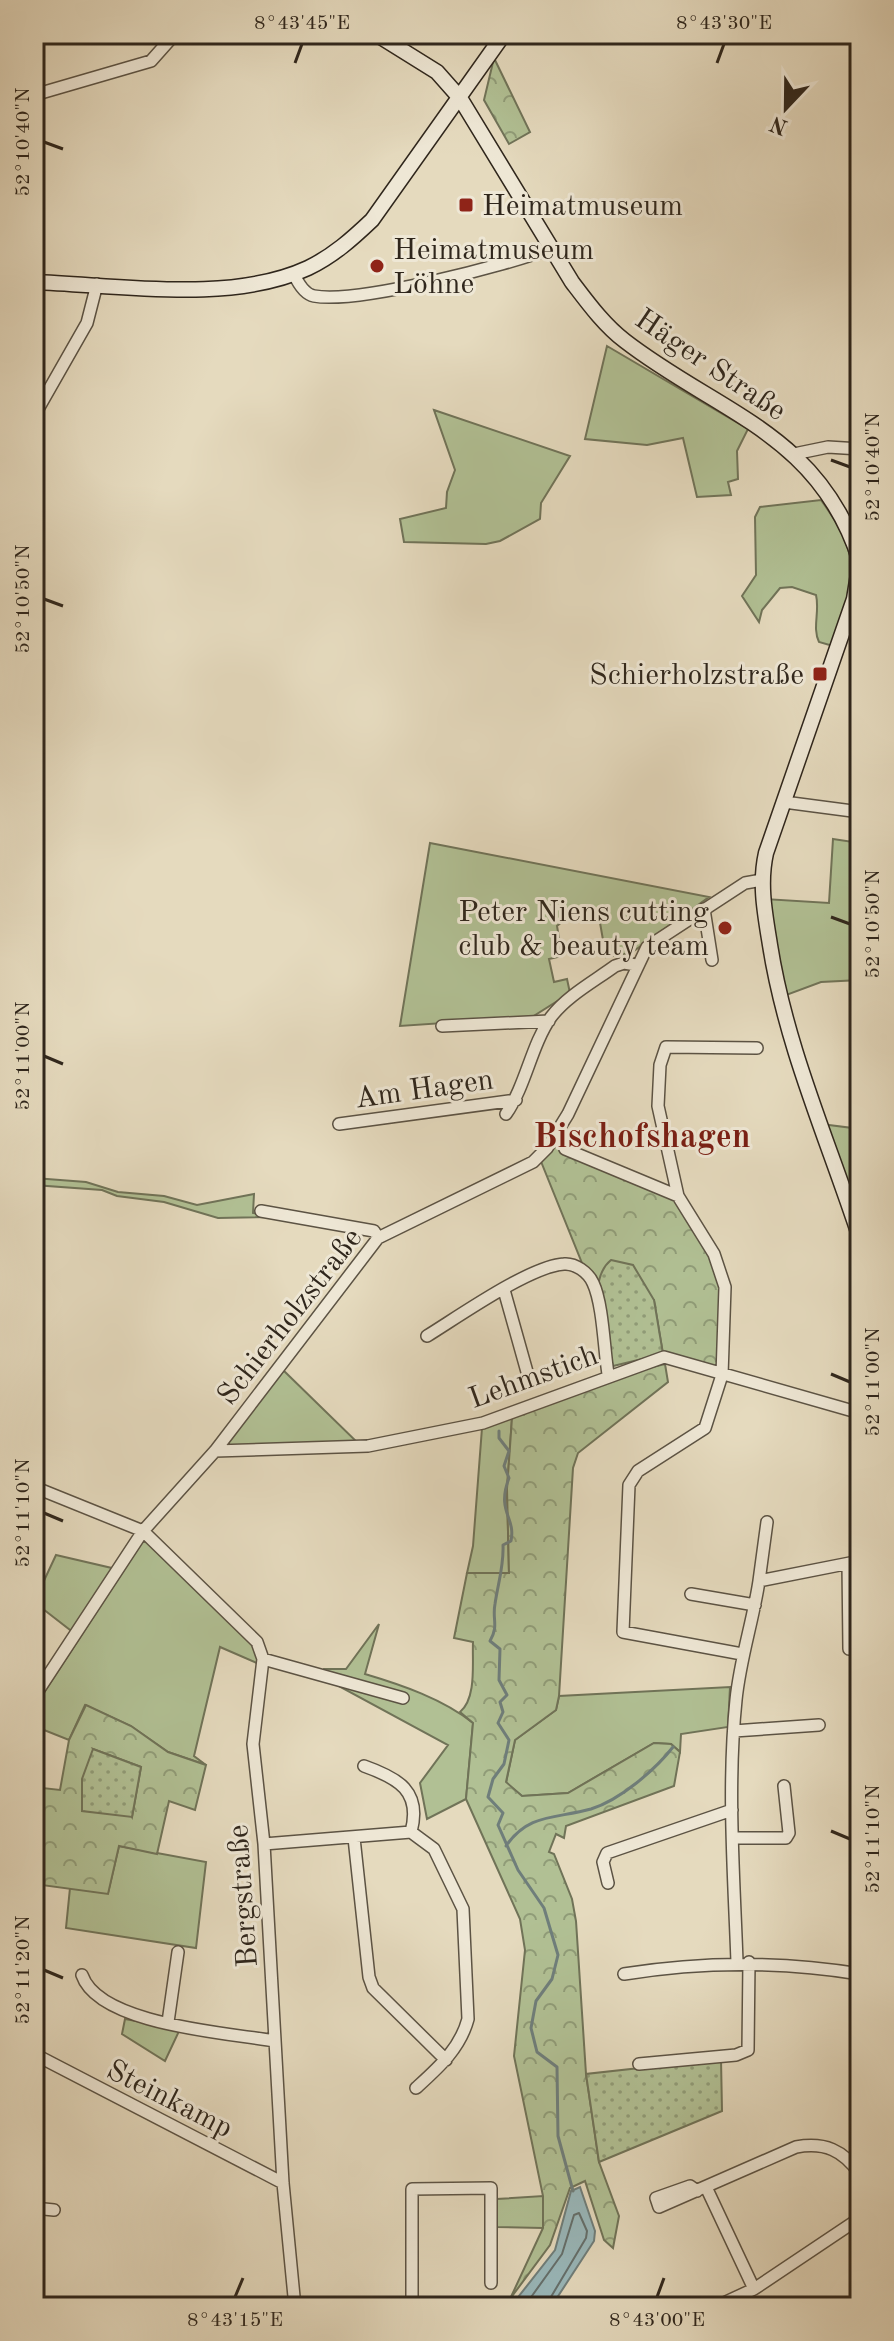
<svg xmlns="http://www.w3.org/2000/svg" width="894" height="2341" viewBox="0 0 894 2341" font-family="'Old Standard TT',serif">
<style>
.grass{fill:#b1c094;stroke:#707358;stroke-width:2}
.forest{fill:url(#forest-crowns);stroke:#707358;stroke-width:2;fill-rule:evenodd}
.park{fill:url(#park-dots);stroke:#707358;stroke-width:2}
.water{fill:#99b8bb;stroke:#6f7e7b;stroke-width:2}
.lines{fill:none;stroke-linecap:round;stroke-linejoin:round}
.shore{stroke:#646f6c;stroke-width:2}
.stream{stroke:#6f7e7b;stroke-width:3}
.street-casing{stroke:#5c5344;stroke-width:14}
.secondary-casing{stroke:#2f261c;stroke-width:17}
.street{stroke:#eee7d5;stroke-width:11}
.secondary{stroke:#eee7d5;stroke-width:14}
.ticks{fill:none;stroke:#2f261c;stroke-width:3}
.poi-dot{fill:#8f2418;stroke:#eee7d5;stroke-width:3}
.labels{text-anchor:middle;stroke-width:6;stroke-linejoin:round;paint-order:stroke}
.poi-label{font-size:30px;fill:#2f261c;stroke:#eee7d5;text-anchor:start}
.street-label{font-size:30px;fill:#2f261c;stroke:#eee7d5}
.quarter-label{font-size:34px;font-weight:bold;fill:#7a1f14;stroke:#eee7d5}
.neatline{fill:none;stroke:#2f261c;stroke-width:3}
.ticks-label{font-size:20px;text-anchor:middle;fill:#2f261c}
</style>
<defs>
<pattern id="forest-crowns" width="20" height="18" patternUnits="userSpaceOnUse" patternTransform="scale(2)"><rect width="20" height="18" fill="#b1c094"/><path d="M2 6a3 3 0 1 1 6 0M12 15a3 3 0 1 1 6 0" fill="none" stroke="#909c78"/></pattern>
<pattern id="park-dots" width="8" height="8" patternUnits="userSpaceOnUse" patternTransform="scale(2)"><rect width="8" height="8" fill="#b1c094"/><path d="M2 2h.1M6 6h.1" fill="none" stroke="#909c78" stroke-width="1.8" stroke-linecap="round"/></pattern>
</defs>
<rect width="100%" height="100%" fill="#e5dabe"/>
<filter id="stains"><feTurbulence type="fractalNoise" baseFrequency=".0025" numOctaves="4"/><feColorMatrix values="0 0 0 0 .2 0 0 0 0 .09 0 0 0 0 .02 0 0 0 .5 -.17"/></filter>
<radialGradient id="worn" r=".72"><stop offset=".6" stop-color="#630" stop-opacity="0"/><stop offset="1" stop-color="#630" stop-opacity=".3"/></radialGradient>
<path class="grass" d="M607,346L748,429L737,451L738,479L728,482L731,495L697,497L683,438L647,445L585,439Z
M434,410L570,456L541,503L540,519L500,541L486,544L404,542L400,519L446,508L447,492L455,470Z
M821,500C866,562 853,578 833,646L819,642C812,628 820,611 816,595L792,587L780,588L762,610L759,622L742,596L756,575L755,517L760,507Z
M833,839L860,843V980L821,982L781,997L765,899L829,903Z
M430,843L709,897L631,953L606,957L599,917L592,910L568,917L557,926L562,956L549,959L554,982L567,979L570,993L532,1017L400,1026Z
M821,1124L860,1129V1219Z
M34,1178L86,1182L118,1192L164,1196L197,1205L254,1194L253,1213L274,1217L218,1218L164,1202L117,1196L102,1190L34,1185Z
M282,1369L359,1444L230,1449L226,1445Z
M512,1418L507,1489L509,1574L467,1573L473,1546L482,1428Z
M142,1542H147L254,1644L259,1664L220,1647L194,1756L206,1765L168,1752L131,1726L85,1705L69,1740L34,1726V1708Z
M56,1555L116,1569L74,1633L34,1602Z
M379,1624L365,1674C402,1685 443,1699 473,1723L466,1799L427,1819L420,1783L448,1745L322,1677L324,1669H346Z
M730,1687L728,1727L681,1734L680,1752L671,1744L654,1743L568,1793L522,1796L506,1783L515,1740L556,1710L559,1696Z
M119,1846L206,1862L196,1948L66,1928L70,1888L108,1893Z
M125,2019L180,2029L165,2061L122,2034Z
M543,2196V2228L497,2227V2199Z"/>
<path class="forest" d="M494,58L530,132L509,144L484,100Z
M553,1146L677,1198L712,1256L721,1282L720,1368L663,1354L654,1300L596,1283L582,1263L540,1159Z
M665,1364L668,1382L578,1453L573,1468L559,1696L556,1710L515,1740L506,1782L522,1796L568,1793L654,1743L671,1744L680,1752L674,1786L566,1826L564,1838L556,1834L549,1852L554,1854L572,1899L576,1921L586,2074L599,2162L619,2216L613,2248L604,2240L585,2181L570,2188L550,2245L510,2299L543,2228V2196L514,2056L525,1950L520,1919L466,1799L473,1723L460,1712C477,1698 472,1662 473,1642L454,1638L467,1573H509L507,1489L512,1418L611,1377Z
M86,1705L131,1726L168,1752L206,1765L195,1810L169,1801L157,1854L119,1846L108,1894L34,1884V1787L60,1790L69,1740ZM93,1749L141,1767L132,1817Z"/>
<path class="park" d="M611,1260L633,1265L654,1300L663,1354L609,1367C605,1337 584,1282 611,1260Z
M93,1749L141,1767L132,1817L82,1811V1779Z
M721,2059L722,2111L599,2162L586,2074Z"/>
<path class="water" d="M580,2187L595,2231L594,2241L551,2307H517L519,2296L555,2250L571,2191Z"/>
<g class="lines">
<path class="shore" d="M524,2307L562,2254L574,2215L579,2213L587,2231L586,2238L545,2307"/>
<path class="stream" d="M499,1431V1438L509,1451L504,1466L509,1478C496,1512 516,1517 511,1541L503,1545C504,1566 498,1583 495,1604C492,1619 499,1626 490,1641L500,1649L499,1680L507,1695L500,1702L503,1712L498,1723L509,1740L504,1764L493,1779L488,1797L503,1813L498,1825L518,1870L544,1908L558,1955L552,1979L536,2001L531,2028L537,2052L557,2067L558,2136L573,2191
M506,1846C529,1813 555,1819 591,1809C620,1800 655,1770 673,1747"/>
<defs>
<path id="street" d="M34,95L151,61L175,34
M294,274C298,283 304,294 314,296C358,304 508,265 552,248
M34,416L87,323L97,284
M794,454L828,447L860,449
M784,802L860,812
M704,909L712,960
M442,1026L549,1021
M506,1114C526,1085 531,1046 551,1017C567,996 593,982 615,966L624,963L636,965
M339,1124L516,1100
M565,1149L678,1196
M261,1211L374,1231L378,1238
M504,1290L529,1379
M427,1336C458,1317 530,1266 564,1264C575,1263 588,1272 593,1283C603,1304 604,1349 608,1374
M215,1451L368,1446L483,1423L664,1357L860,1413
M34,1487L143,1531L257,1642L263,1659L253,1744L264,1844L283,2183L295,2307
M848,1564L849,1649
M759,1581L767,1522
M691,1594L755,1605
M742,1654L623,1632L629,1485L638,1471L705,1428L722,1375L725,1287L714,1254L678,1196L658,1106L660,1065L666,1047L757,1048
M263,1659L403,1698
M34,1697L143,1531L215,1451L378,1238L533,1162L547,1148L568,1114L647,947L745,883L762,880
M734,1731L819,1725
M364,1766C398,1778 422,1791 411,1832
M354,1838L369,1977L373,1988L446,2060
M733,1838H786L789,1833L784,1786
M264,1844L411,1832L434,1849L463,1909L468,2019C460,2049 438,2068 416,2088
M608,1883L603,1862L607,1853L732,1810
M737,1962C734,1876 727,1787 736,1700C740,1659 753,1621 759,1581L860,1561
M624,1974C705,1961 780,1961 860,1974
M82,1975C99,2025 229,2033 275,2041
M168,2022L178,1952
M34,2054L283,2183
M639,2064L736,2055L748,2050L749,1962
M706,2187L754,2289
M697,2191L690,2186L656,2198L659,2207L796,2147C825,2142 843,2150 860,2174
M34,2208L54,2210
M412,2307V2189L491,2188V2283
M715,2307L754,2289L860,2218"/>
<path id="secondary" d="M376,34L437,72L460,98L572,282C588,303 604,325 625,341C718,413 819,433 860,561
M34,282C119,285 230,304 308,268C333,256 352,239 372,220L504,34
M860,562L854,599L766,853C759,884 765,914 770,945C786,1047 828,1140 860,1238"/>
</defs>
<use href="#street" class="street-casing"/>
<use href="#secondary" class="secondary-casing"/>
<use href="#street" class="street"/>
<use href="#secondary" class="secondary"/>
</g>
<path class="ticks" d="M295,63L302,44M717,63L724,44M44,142L63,149M831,460L850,467M44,599L63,606M831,917L850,924M44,1056L63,1064M831,1374L850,1382M44,1513L63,1521M831,1831L850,1839M44,1970L63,1978M235,2297L243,2278M657,2297L664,2278"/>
<g class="poi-dot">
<rect x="458" y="197" width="16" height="16" rx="4"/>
<circle cx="377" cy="266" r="8"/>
<rect x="812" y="666" width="16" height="16" rx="4"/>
<circle cx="725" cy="928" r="8"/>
</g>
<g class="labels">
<g class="poi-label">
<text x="482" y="215">Heimatmuseum</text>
<text x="393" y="259">Heimatmuseum<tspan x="393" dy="34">Löhne</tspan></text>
<text x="804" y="684" text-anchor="end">Schierholzstraße</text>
<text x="709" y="921" text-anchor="end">Peter Niens cutting<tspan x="709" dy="34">club &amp; beauty team</tspan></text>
</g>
<g class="street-label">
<text transform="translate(711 364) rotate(34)" y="10">Häger Straße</text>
<text transform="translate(424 1088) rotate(-8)" y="10">Am Hagen</text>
<text transform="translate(289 1316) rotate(-52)" y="10">Schierholzstraße</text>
<text transform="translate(533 1376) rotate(-20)" y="10">Lehmstich</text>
<text transform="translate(242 1896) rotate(-94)" y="10">Bergstraße</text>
<text transform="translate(170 2098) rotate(27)" y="10">Steinkamp</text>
</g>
<g class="quarter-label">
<text x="642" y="1147">Bischofshagen</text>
</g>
</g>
<rect width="894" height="2341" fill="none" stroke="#e5dabe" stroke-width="88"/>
<g transform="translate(786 108) rotate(202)" stroke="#eee7d5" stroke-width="6" paint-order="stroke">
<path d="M0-6L14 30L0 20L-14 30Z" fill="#2f261c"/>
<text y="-12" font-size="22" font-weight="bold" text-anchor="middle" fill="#2f261c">N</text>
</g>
<rect x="44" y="44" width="806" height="2253" class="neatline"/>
<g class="ticks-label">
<text x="302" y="29">8°43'45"E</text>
<text x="724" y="29">8°43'30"E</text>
<text transform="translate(22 142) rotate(-90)" y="7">52°10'40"N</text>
<text transform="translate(872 467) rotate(-90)" y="7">52°10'40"N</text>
<text transform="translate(22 599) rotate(-90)" y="7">52°10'50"N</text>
<text transform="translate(872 924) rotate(-90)" y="7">52°10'50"N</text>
<text transform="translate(22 1056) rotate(-90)" y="7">52°11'00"N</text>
<text transform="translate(872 1382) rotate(-90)" y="7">52°11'00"N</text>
<text transform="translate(22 1513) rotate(-90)" y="7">52°11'10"N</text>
<text transform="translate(872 1839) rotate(-90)" y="7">52°11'10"N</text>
<text transform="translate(22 1970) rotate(-90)" y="7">52°11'20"N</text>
<text x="235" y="2326">8°43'15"E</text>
<text x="657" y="2326">8°43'00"E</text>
</g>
<rect width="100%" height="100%" filter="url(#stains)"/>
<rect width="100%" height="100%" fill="url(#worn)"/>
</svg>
